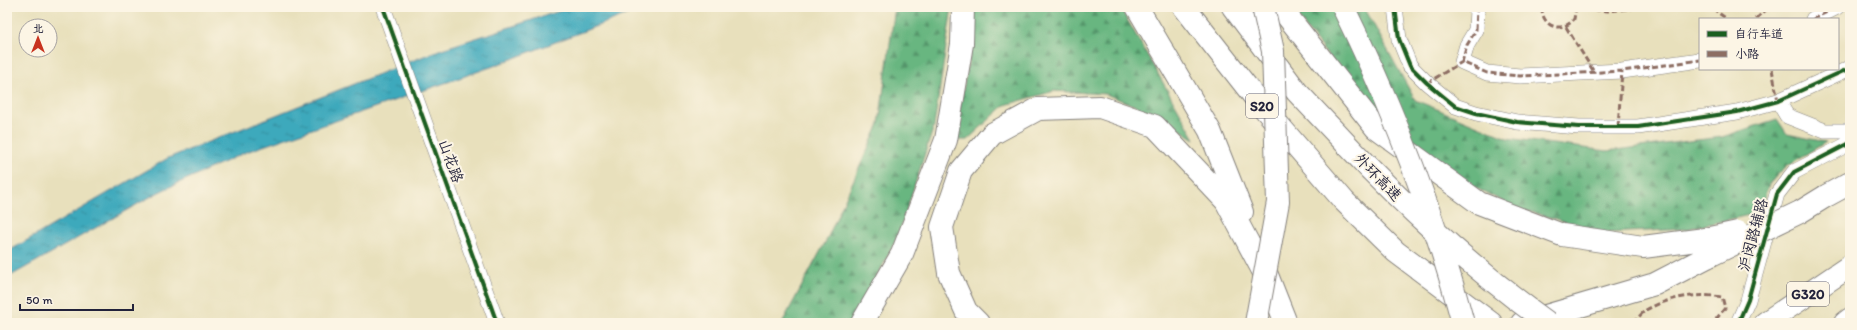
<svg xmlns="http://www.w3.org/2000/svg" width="1857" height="330" viewBox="0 0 1857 330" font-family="Itim,'LXGW WenKai TC',sans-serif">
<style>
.forest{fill:url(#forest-firs);stroke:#446c5e}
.water{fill:url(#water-ripples);stroke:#30667c}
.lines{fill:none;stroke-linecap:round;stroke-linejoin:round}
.street-casing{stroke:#85817c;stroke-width:16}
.highway-casing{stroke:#85817c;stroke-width:24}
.street{stroke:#fff;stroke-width:15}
.highway{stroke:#fff;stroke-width:22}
.highway-bridge-casing{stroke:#85817c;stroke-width:24;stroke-linecap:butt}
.highway-bridge{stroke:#fff;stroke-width:22}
.quiet{stroke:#8d6e63;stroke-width:3;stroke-dasharray:6 3;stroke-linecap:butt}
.cycleway-casing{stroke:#fcf5e5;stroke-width:6}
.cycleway{stroke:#1b5e20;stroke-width:4}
.labels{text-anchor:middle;stroke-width:4;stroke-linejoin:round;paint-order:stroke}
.shield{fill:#fcf5e5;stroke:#63616e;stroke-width:1}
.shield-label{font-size:14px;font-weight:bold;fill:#22223b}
.street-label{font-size:15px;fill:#22223b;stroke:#fcf5e5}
</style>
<defs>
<pattern id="forest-firs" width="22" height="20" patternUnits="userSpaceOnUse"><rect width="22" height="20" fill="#67b680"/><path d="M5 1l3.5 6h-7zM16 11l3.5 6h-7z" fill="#54946a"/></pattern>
<pattern id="water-ripples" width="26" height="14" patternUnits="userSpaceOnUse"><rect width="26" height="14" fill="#3da9bc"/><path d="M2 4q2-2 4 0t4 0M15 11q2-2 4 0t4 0" fill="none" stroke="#33899a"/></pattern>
</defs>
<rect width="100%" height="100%" fill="#fcf5e5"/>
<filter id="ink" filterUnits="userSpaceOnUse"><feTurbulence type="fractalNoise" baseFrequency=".025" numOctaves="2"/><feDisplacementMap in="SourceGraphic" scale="8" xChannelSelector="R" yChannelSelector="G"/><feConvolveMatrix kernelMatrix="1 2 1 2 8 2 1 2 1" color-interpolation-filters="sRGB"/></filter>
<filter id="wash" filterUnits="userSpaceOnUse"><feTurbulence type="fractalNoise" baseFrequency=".012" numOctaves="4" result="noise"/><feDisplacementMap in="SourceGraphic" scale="16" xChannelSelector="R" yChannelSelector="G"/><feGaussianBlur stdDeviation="0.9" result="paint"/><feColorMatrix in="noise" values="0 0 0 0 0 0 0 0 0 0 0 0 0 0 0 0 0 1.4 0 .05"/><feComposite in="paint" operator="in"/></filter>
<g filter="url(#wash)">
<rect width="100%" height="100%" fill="#e8e0bc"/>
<path class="forest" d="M895,7H952L934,126L898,236L853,323H782L827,239L879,124Z
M974,7H1120L1195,139L1155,114L1106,94L1054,91L1005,105L967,140H953L973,40Z
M1290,7H1364L1415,100L1507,138L1607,151L1722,137L1777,119L1787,134L1826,142L1788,165L1770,182L1758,213L1687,229L1606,233L1516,208L1452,176L1362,100Z"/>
<path class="water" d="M572,7H646L491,67L246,152L159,192L7,278V252L168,158L439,50Z"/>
</g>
<g filter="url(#ink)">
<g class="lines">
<defs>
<path id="street" d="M383,7L497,323
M1395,7L1399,39L1410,66L1427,83L1455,106L1476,113L1517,122L1579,127H1638L1737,112L1778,101L1850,68
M1475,7L1477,9L1476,30L1467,45L1462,62L1487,73L1520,76L1622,71L1700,60
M1813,19L1837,7
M1778,101L1787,116L1825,131H1850
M1738,323L1748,300L1777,194L1794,172L1850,143"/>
<path id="highway" d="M1137,7L1210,131L1242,212
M1184,7L1257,100L1344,201L1396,252L1491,323
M1233,7L1297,92L1370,169
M1280,7L1376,128L1479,203L1562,235L1643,247L1705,239
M1826,196L1850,183
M1265,270L1286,323
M862,323L902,254L946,140L962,44L963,7
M978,323L966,311L949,273L942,227L961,171L992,134L1038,109L1100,107L1155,126L1226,201L1270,284
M1522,323L1655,284L1709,256
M1765,323L1850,266
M1845,323L1850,319"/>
</defs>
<use href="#street" class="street-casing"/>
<use href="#highway" class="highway-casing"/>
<use href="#street" class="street"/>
<use href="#highway" class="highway"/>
<defs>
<path id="highway-bridge" d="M1343,7C1393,108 1434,214 1463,323
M1370,169C1425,225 1484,277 1548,323
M1705,239L1738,232
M1709,256L1800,212L1826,196
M1256,323L1278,202L1273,51L1263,7"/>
</defs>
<use href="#highway-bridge" class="highway-bridge-casing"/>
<use href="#highway-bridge" class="highway-bridge"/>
<path class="quiet" d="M1475,7L1477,9L1476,30L1467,45L1462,62L1487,73L1520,76L1622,71L1700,60
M1542,7C1541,27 1562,34 1574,19L1576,7
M1714,7L1717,12L1727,19
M1576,8L1608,11L1648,7
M1756,19L1769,7
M1813,19L1837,7
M1566,27L1594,72
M1772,69L1778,101
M1427,83L1462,62
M1618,127L1622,71
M1633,323C1637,319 1642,313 1646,310C1669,297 1696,293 1722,297L1725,308L1713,323"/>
<defs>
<path id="cycleway" d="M383,7L497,323
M1395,7L1399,39L1410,66L1427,83L1455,106L1476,113L1517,122L1579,127H1638L1737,112L1778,101L1850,68
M1738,323L1748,300L1777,194L1794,172L1850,143"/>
</defs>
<use href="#cycleway" class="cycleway-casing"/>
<use href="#cycleway" class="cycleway"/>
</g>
</g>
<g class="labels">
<g class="shield">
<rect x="1246" y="94" width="32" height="24" rx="3"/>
<rect x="1787" y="282" width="42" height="24" rx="3"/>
</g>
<g class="shield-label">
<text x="1262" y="111">S20</text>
<text x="1808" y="299">G320</text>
</g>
<g class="street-label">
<text transform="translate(451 161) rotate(70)" y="5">山花路</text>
<text transform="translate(1378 177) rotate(46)" y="5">外环高速</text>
<text transform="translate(1753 235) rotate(-75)" y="5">沪闵路辅路</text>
</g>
</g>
<rect width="1857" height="330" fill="none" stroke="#fcf5e5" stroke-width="24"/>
<rect x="1699" y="18" width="140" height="52" fill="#fcf5e5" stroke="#a5a1a1"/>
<rect x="1707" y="31" width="20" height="6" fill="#1b5e20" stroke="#a5a1a1"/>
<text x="1735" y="38" font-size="12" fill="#22223b">自行车道</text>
<rect x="1707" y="51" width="20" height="6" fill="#8d6e63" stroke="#a5a1a1"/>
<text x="1735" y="58" font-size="12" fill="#22223b">小路</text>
<g transform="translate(38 38)"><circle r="19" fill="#fcf5e5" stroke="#a5a1a1"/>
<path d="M0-3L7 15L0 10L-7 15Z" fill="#c8321e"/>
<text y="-6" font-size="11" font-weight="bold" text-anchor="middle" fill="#22223b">北</text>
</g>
<path d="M20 304v6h113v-6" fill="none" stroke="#22223b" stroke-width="2"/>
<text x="26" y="304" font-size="12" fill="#22223b" stroke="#fcf5e5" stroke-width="3" paint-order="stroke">50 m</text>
</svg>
